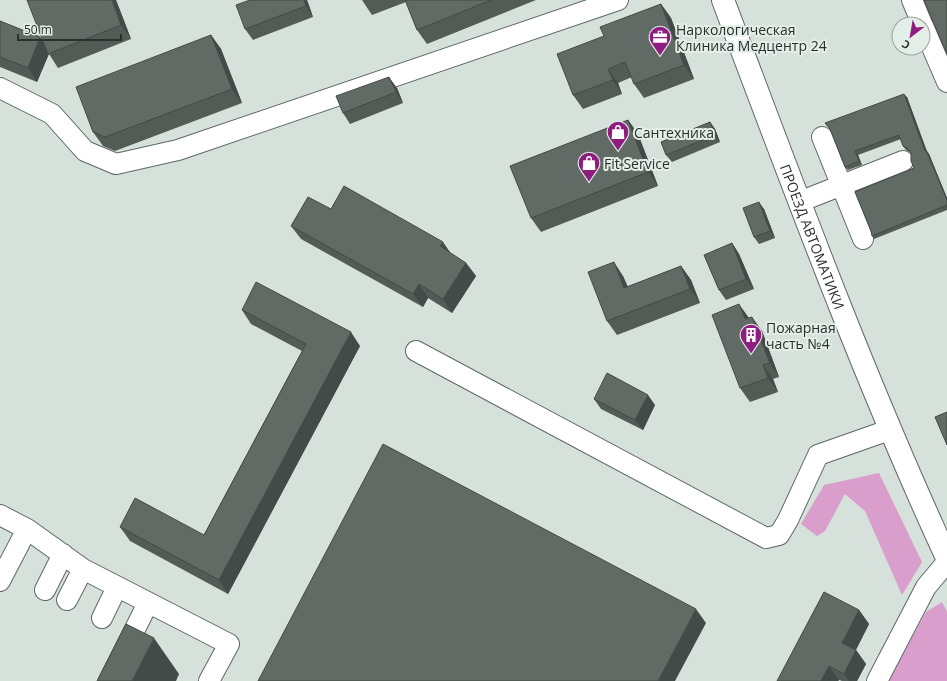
<svg xmlns="http://www.w3.org/2000/svg" width="947" height="681" viewBox="0 0 947 681" font-family="'Open Sans',sans-serif">
	<style>
		.green { fill: #d99ecc }
		.lines { fill: none; stroke-linecap: round; stroke-linejoin: round }
		.minor-casing { stroke: #5e6863; stroke-width: 22 }
		.major-casing { stroke: #5e6863; stroke-width: 24 }
		.minor { stroke: #fff; stroke-width: 20 }
		.major { stroke: #fff; stroke-width: 22 }
		.wall { fill: #535b57 }
		.shaded-wall { fill: #444a47 }
		.building { fill: #616a65; stroke: #444a47 }
		.labels { text-anchor: middle; dominant-baseline: central; stroke-width: 4; stroke-linejoin: round; paint-order: stroke }
		.poi-label { font-size: 14px; fill: #2b2f2d; stroke: #e3eee8; text-anchor: start }
		.street-label { font-size: 14px; fill: #2b2f2d; stroke: #e3eee8 }
	</style>
	<rect width="100%" height="100%" fill="#d6e1db"/>
	<path class="green" d="M 879,473 L 922,562 L 902,595 L 865,511 L 845,494 L 825,531 L 817,536 L 801,524 L 824,485 Z
		M 942,602 L 947,612 L 947,681 L 888,681 L 926,612 Z"/>
	<g class="lines">
		<g class="minor-casing">
			<path id="minor" d="M 912,0 L 922,24
				M 923,26 L 947,82
				M 0,88 L 52,114 L 85,151 L 116,164 L 178,150 L 618,0
				M 822,137 L 863,239
				M 799,202 L 903,161
				M 416,351 L 766,538 L 779,535 L 788,520 L 818,455 L 889,430
				M 0,515 L 27,529 L 83,569 L 229,644 L 209,681
				M 0,581 L 27,529
				M 45,590 L 63,554
				M 67,600 L 83,569
				M 102,618 L 117,587
				M 109,681 L 148,603
				M 877,681 L 926,587 L 947,562"/>
		</g>
		<g class="major-casing">
			<g id="major">
				<path id="s1" d="M 723,0 C 794,188 863,376 947,558"/>
			</g>
		</g>
		<use href="#minor" class="minor"/>
		<use href="#major" class="major"/>
	</g>
	<path class="wall" d="M 116,0 L 131,39 L 58,68 L 49,54 L 37,82 L 0,67 L 0,21 L 40,37 L 44,43 Z
		M 307,0 L 313,17 L 253,40 L 245,29 Z
		M 362,0 L 536,0 L 427,44 L 417,30 L 406,2 L 372,15 Z
		M 661,4 L 671,18 L 694,79 L 644,98 L 634,84 L 632,77 L 618,83 L 622,94 L 583,109 L 573,95 L 604,36 Z
		M 211,35 L 221,49 L 242,103 L 115,151 L 103,146 L 93,132 Z
		M 397,88 L 403,103 L 350,124 L 343,113 Z
		M 907,97 L 926,150 L 929,154 L 947,198 L 947,210 L 874,239 L 872,236 L 914,168 L 911,153 L 906,150 L 903,146 L 901,139 L 858,155 L 862,165 L 848,170 L 845,167 L 831,130 L 825,123 Z
		M 628,120 L 638,134 L 658,186 L 541,232 L 531,218 Z
		M 710,122 L 715,129 L 720,142 L 672,162 L 666,155 Z
		M 331,209 L 450,253 L 466,263 L 476,276 L 452,313 L 428,298 L 423,307 L 301,239 L 291,226 Z
		M 764,209 L 775,238 L 759,244 L 754,237 Z
		M 732,243 L 739,254 L 754,289 L 726,300 L 719,290 Z
		M 681,266 L 691,280 L 700,303 L 617,335 L 607,321 L 623,276 L 628,287 Z
		M 242,310 L 360,346 L 228,594 L 130,541 L 120,527 L 204,535 L 302,351 L 251,324 Z
		M 749,318 L 762,331 L 779,377 L 773,379 L 778,392 L 750,402 L 740,388 Z
		M 594,399 L 655,405 L 643,430 L 601,409 Z
		M 859,610 L 869,624 L 856,650 L 866,664 L 857,681 L 842,681 L 839,680 L 838,681 L 777,681 Z"/>
	<path class="shaded-wall" d="M 112,0 L 116,0 L 131,39 L 121,25 Z
		M 304,0 L 307,0 L 313,17 L 306,6 Z
		M 661,4 L 671,18 L 694,79 L 684,65 Z
		M 211,35 L 221,49 L 242,103 L 232,89 Z
		M 40,37 L 50,51 L 37,82 L 28,68 Z
		M 608,69 L 618,83 L 622,94 L 613,80 Z
		M 389,77 L 397,88 L 403,103 L 396,92 Z
		M 904,94 L 907,97 L 928,154 L 925,151 Z
		M 628,120 L 638,134 L 658,186 L 648,172 Z
		M 710,122 L 715,129 L 720,142 L 715,135 Z
		M 926,150 L 929,154 L 947,198 L 947,200 Z
		M 855,151 L 858,155 L 862,165 L 859,161 Z
		M 759,202 L 764,209 L 775,238 L 770,231 Z
		M 443,242 L 452,255 L 440,246 Z
		M 732,243 L 739,254 L 754,289 L 746,279 Z
		M 614,262 L 623,276 L 634,302 L 624,288 Z
		M 466,263 L 476,276 L 452,313 L 443,299 Z
		M 681,266 L 691,280 L 700,303 L 690,289 Z
		M 419,284 L 428,298 L 423,307 L 413,294 Z
		M 739,304 L 749,318 L 745,319 Z
		M 752,317 L 762,331 L 779,377 L 770,363 Z
		M 351,332 L 360,346 L 228,594 L 219,580 Z
		M 763,365 L 773,379 L 778,392 L 768,378 Z
		M 648,395 L 655,405 L 643,430 L 635,420 Z
		M 696,609 L 706,623 L 675,681 L 658,681 Z
		M 859,610 L 869,624 L 852,657 L 842,643 Z
		M 154,638 L 179,674 L 176,681 L 132,681 Z
		M 856,650 L 866,664 L 857,681 L 849,681 L 844,674 Z
		M 829,666 L 839,680 L 838,681 L 821,681 Z"/>
	<path class="building" d="M 27,0 L 112,0 L 121,25 L 48,54 Z
		M 250,0 L 304,0 L 306,6 L 245,29 L 236,5 Z
		M 405,0 L 491,0 L 417,30 Z
		M 924,0 L 947,0 L 947,54 Z
		M 661,4 L 684,65 L 634,84 L 625,62 L 608,69 L 613,80 L 573,95 L 557,54 L 604,36 L 600,27 Z
		M 0,21 L 40,37 L 28,68 L 0,57 Z
		M 211,35 L 232,89 L 105,137 L 93,132 L 76,87 Z
		M 389,77 L 396,92 L 343,113 L 336,96 Z
		M 904,94 L 925,151 L 926,150 L 947,200 L 947,205 L 872,236 L 871,231 L 855,192 L 914,168 L 911,161 L 911,153 L 908,149 L 903,146 L 899,135 L 855,151 L 859,161 L 845,167 L 830,129 L 825,123 Z
		M 628,120 L 648,172 L 531,218 L 510,166 Z
		M 710,122 L 715,135 L 666,155 L 661,142 Z
		M 344,186 L 443,242 L 440,246 L 466,263 L 443,299 L 419,284 L 413,294 L 291,226 L 308,197 L 331,209 Z
		M 759,202 L 770,231 L 754,237 L 743,208 Z
		M 732,243 L 746,279 L 719,290 L 704,255 Z
		M 614,262 L 624,288 L 681,266 L 690,289 L 607,321 L 588,272 Z
		M 256,282 L 351,332 L 219,580 L 120,527 L 135,498 L 204,535 L 306,344 L 242,310 Z
		M 739,304 L 745,319 L 752,317 L 770,363 L 763,365 L 768,378 L 740,388 L 712,315 Z
		M 607,373 L 648,395 L 635,420 L 594,399 Z
		M 947,412 L 947,445 L 935,417 Z
		M 383,444 L 696,609 L 658,681 L 258,681 Z
		M 824,592 L 859,610 L 842,643 L 856,650 L 844,674 L 829,666 L 821,681 L 777,681 Z
		M 126,624 L 154,638 L 132,681 L 97,681 Z"/>
	<defs>
		<g id="office-pin" transform="scale(1.15)"><path d="M0 17L-7.5 6A9.5 9.5 0 1 1 7.5 6Z" fill="#8e1d7f" stroke="#e3eee8"/><path d="M-6-3h4V-5.5h4V-3h4V5H-6ZM-1-4.5V-3h2v-1.5ZM-6 0V1H6V0Z" fill="#fff"/></g>
		<g id="shop-pin" transform="scale(1.15)"><path d="M0 17L-7.5 6A9.5 9.5 0 1 1 7.5 6Z" fill="#8e1d7f" stroke="#e3eee8"/><path d="M-5-2.5h2.3a2.7 3.5 0 0 1 5.4 0H5L5.5 6h-11ZM-1.5-2.5h3a1.5 2.3 0 0 0-3 0Z" fill="#fff"/></g>
		<g id="building-pin" transform="scale(1.15)"><path d="M0 17L-7.5 6A9.5 9.5 0 1 1 7.5 6Z" fill="#8e1d7f" stroke="#e3eee8"/><path d="M-4-6H4V6H1V3H-1V6H-4ZM-2.5-4.3h1.7v1.8h-1.7ZM.8-4.3h1.7v1.8H.8ZM-2.5-1h1.7V.8h-1.7ZM.8-1h1.7V.8H.8Z" fill="#fff"/></g>
	</defs>
	<g fill-rule="evenodd">
		<use href="#office-pin" x="660" y="37"/>
		<use href="#shop-pin" x="618" y="132"/>
		<use href="#shop-pin" x="589" y="163"/>
		<use href="#building-pin" x="751" y="335"/>
	</g>
	<g class="labels">
		<g class="poi-label">
			<text x="676" y="29">Наркологическая<tspan x="676" dy="16">Клиника Медцентр 24</tspan></text>
			<text x="634" y="132">Сантехника</text>
			<text x="604" y="163">Fit Service</text>
			<text x="766" y="327">Пожарная<tspan x="766" dy="16">часть №4</tspan></text>
		</g>
		<g class="street-label">
			<text stroke="none"><textPath href="#s1" startOffset="253">ПРОЕЗД АВТОМАТИКИ</textPath></text>
		</g>
	</g>
	<g transform="translate(911 36) rotate(211)"><circle r="19" fill="#e3eee8" stroke="#99a29d"/>
	<path d="M0-3L7 15L0 10L-7 15Z" fill="#8e1d7f"/>
	<text y="-6" font-size="11" font-weight="bold" text-anchor="middle" fill="#2b2f2d">С</text>
	</g>
	<path d="M18 34v6h103v-6" fill="none" stroke="#2b2f2d" stroke-width="2"/>
	<text x="24" y="34" font-size="12" fill="#2b2f2d" stroke="#e3eee8" stroke-width="3" paint-order="stroke">50 m</text>
</svg>
